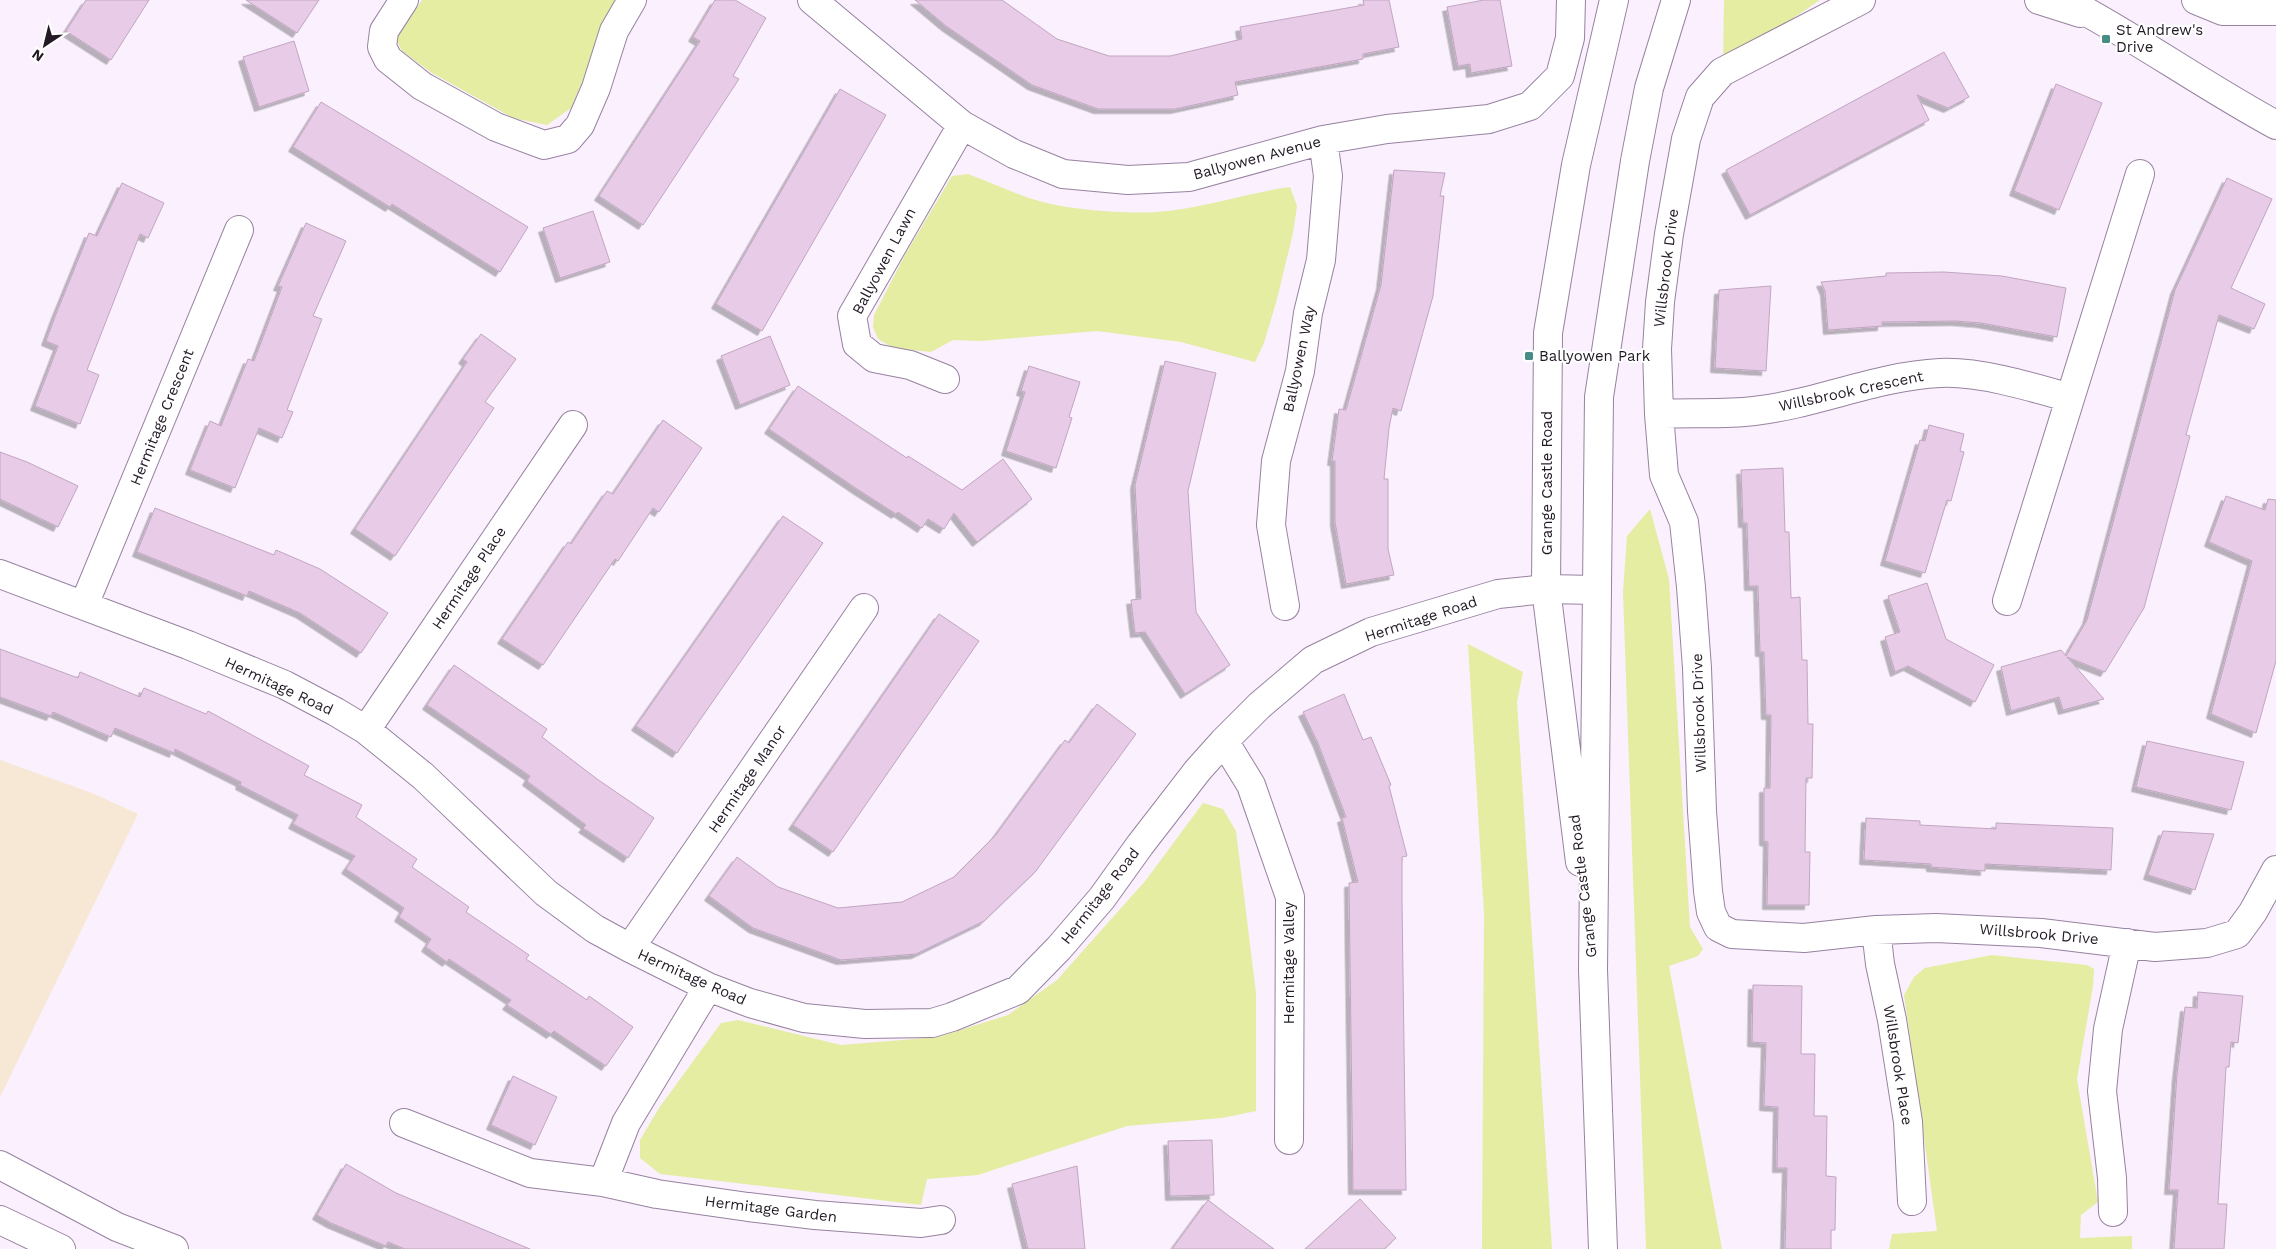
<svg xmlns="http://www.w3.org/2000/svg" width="2276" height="1249" viewBox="0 0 2276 1249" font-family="'Work Sans',sans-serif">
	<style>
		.commercial { fill: #f7e8d5 }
		.green { fill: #e4eda2 }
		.building { fill: #e7cbe7; stroke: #c1a5c1; filter: url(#shadow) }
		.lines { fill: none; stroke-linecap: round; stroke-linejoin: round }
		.minor-casing { stroke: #9782a0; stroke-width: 30 }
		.major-casing { stroke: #9782a0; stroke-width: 30 }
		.highway-casing { stroke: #9782a0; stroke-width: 30 }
		.minor { stroke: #fff; stroke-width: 28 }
		.major { stroke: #fff; stroke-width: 28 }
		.highway { stroke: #fff; stroke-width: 28 }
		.poi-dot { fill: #478d86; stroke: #fff; stroke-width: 2 }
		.labels { text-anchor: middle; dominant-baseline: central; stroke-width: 4; stroke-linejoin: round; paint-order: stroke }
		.poi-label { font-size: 15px; fill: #221925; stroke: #fff; text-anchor: start }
		.street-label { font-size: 15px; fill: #221925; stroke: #fff }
	</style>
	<defs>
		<filter id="shadow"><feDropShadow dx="-4.5" dy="4.5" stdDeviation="0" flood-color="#0004"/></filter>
	</defs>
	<rect width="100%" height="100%" fill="#faf0fe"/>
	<path class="commercial" d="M 0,760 L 92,793 L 138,814 L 0,1097 Z"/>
	<path class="green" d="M 422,0 L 617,0 L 571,108 L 547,125 L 513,118 L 432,73 L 402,51 L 396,39 Z
		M 1724,0 L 1820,0 L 1723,66 Z
		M 968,174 C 992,183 1015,194 1039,201 C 1070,210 1124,214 1156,212 C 1202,209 1245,193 1290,187 L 1297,206 L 1293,233 L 1277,299 L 1264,343 L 1255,362 L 1181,342 L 1097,331 L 981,341 L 953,340 L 931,352 L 893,348 L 878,339 L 873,327 L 874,315 L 905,255 L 952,176 Z
		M 1650,509 L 1669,579 L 1690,927 L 1703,949 L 1698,956 L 1669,966 L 1722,1249 L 1646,1249 L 1623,592 L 1627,536 Z
		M 1468,644 L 1523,672 L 1517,702 L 1552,1249 L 1482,1249 L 1484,914 Z
		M 1203,803 L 1223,809 L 1236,831 L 1256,993 L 1256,1111 L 1222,1118 L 1127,1126 L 978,1175 L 927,1179 L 921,1205 L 660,1174 L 640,1158 L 640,1140 L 659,1108 L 721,1023 L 738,1020 L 841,1045 L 938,1037 L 1008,1015 L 1057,980 L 1146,880 Z
		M 1992,955 L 2087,965 L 2094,969 L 2093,986 L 2077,1079 L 2098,1202 L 2081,1215 L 2080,1238 L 2132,1236 L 2132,1249 L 1889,1249 L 1892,1234 L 1937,1231 L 1904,995 L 1914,977 L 1925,968 Z"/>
	<path class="building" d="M 86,0 L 149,0 L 111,60 L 66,31 Z
		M 246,0 L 319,0 L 297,33 Z
		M 715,0 L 735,0 L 766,18 L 733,76 L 739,79 L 643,225 L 599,196 L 700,41 L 693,37 Z
		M 915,0 L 1002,0 L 1057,39 L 1109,56 L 1170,56 L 1242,39 L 1240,27 L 1364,5 L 1363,0 L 1389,0 L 1399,47 L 1363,54 L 1363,59 L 1235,82 L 1238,95 L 1212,101 L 1175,109 L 1098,109 L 1032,85 L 946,26 Z
		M 1484,0 L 1500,0 L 1512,66 L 1471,73 L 1470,64 L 1458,66 L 1447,7 Z
		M 294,41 L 309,91 L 259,107 L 243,57 Z
		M 1944,52 L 1969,97 L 1948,108 L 1917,95 L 1929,120 L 1750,215 L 1726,170 Z
		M 2056,84 L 2102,103 L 2059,210 L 2014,191 Z
		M 840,89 L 886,115 L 762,331 L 716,304 Z
		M 321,102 L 528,227 L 500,272 L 392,204 L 390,207 L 293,147 Z
		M 1394,170 L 1445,173 L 1440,196 L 1444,196 L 1433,296 L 1401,411 L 1393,408 L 1389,428 L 1384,479 L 1388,479 L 1388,549 L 1394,575 L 1346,584 L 1335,522 L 1335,461 L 1332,461 L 1339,409 L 1346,410 L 1381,285 Z
		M 2227,178 L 2272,199 L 2231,288 L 2265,304 L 2254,329 L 2219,315 L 2186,435 L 2190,436 L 2144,608 L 2105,672 L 2067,657 L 2104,699 L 2063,710 L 2059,697 L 2011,711 L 2001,667 L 2061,650 L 2066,656 L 2087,620 L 2175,290 Z
		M 122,183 L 164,203 L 148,238 L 140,234 L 87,370 L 99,375 L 80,424 L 35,406 L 58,346 L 46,341 L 56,314 L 89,233 L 97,236 Z
		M 593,211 L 610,262 L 560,278 L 543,228 Z
		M 306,223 L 346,241 L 313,316 L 322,319 L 287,410 L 293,412 L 282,438 L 259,428 L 235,488 L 190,470 L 210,421 L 221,426 L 248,359 L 254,361 L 282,287 L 278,286 Z
		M 1944,272 L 2002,276 L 2066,288 L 2057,337 L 1981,323 L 1956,321 L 1882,322 L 1882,326 L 1828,330 L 1825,291 L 1821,282 L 1886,276 L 1886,273 Z
		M 1771,286 L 1766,371 L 1715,368 L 1719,290 Z
		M 481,334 L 516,359 L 485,402 L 494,408 L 395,556 L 355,529 L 467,362 L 463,359 Z
		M 770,336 L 790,385 L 740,405 L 721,356 Z
		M 1165,361 L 1216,373 L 1188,491 L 1196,612 L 1230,665 L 1185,694 L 1145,632 L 1135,633 L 1131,600 L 1141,599 L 1135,485 Z
		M 1029,366 L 1080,382 L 1069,417 L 1072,418 L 1056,468 L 1006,451 L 1025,392 L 1021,391 Z
		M 798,386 L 875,437 L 907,458 L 908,456 L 962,490 L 1003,459 L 1032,499 L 977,542 L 954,513 L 944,529 L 928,519 L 922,528 L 898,512 L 896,514 L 857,489 L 769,429 Z
		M 663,420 L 702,448 L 659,512 L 653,508 L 618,561 L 615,559 L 543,665 L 502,639 L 568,542 L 571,544 L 607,491 L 613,494 Z
		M 1929,425 L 1964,434 L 1960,451 L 1964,452 L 1951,501 L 1947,500 L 1925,573 L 1885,561 L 1920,440 L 1925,441 Z
		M 0,452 L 27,462 L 78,486 L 58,527 L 0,499 Z
		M 1783,468 L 1785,532 L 1789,532 L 1791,598 L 1800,597 L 1802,660 L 1807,660 L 1808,724 L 1813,724 L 1812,778 L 1806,778 L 1805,852 L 1810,852 L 1809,905 L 1767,905 L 1768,842 L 1764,841 L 1764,788 L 1770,788 L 1771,715 L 1766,715 L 1764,652 L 1760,652 L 1758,586 L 1749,586 L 1747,523 L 1743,523 L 1741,470 Z
		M 2226,496 L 2265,510 L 2268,499 L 2276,500 L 2276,661 L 2256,733 L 2211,714 L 2252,561 L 2209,542 Z
		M 155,508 L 274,555 L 276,550 L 320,569 L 388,613 L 361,653 L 300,613 L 249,591 L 247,596 L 137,552 Z
		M 783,516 L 823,543 L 677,753 L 636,726 Z
		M 1927,583 L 1946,639 L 1994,665 L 1975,702 L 1908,666 L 1895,672 L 1885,637 L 1900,632 L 1888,596 Z
		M 939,614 L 979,641 L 833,852 L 793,825 Z
		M 0,649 L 78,678 L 80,672 L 140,697 L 144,688 L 206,714 L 208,711 L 309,766 L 304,775 L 362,805 L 356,817 L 417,859 L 412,867 L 469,907 L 466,912 L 529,955 L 526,959 L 587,1000 L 589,996 L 633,1027 L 606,1066 L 554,1031 L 551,1034 L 507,1005 L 511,1000 L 449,959 L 447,962 L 426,947 L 431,939 L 399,917 L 404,908 L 346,869 L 355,856 L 293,824 L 298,815 L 240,785 L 241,782 L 175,749 L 174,753 L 115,728 L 111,737 L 53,712 L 51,716 L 0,697 Z
		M 454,665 L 547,729 L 542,737 L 597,779 L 654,818 L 628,858 L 583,828 L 586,825 L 527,781 L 530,776 L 427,705 Z
		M 1344,694 L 1363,740 L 1371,737 L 1391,785 L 1389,786 L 1407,856 L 1402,857 L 1402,901 L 1406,1190 L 1353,1190 L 1349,883 L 1358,882 L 1342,818 L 1346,817 L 1318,743 L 1303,712 Z
		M 1097,704 L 1136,734 L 1036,871 L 984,921 L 953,936 L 916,954 L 841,960 L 753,928 L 709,896 L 737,857 L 778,887 L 838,908 L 902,902 L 954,877 L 995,836 L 1065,740 L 1069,743 Z
		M 2147,741 L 2244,762 L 2231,810 L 2136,787 Z
		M 1866,818 L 1920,821 L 1920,825 L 1996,829 L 1996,823 L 2113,828 L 2111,870 L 1985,864 L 1985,871 L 1931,867 L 1931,864 L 1864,860 Z
		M 2163,831 L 2214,834 L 2195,890 L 2148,875 Z
		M 1753,985 L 1802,986 L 1801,1054 L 1815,1054 L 1814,1116 L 1827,1116 L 1826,1176 L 1836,1177 L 1835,1230 L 1831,1230 L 1831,1249 L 1785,1249 L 1787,1168 L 1777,1168 L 1778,1107 L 1764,1106 L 1766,1043 L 1752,1042 Z
		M 2198,992 L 2243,996 L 2238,1043 L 2231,1042 L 2229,1067 L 2226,1067 L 2218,1204 L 2227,1204 L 2224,1249 L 2174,1249 L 2178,1190 L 2169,1190 L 2177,1075 L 2185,1007 L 2197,1008 Z
		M 513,1076 L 557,1097 L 535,1145 L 491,1125 Z
		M 1212,1140 L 1214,1195 L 1170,1196 L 1168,1141 Z
		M 346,1164 L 396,1193 L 530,1249 L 405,1249 L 388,1242 L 386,1246 L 331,1223 L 317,1215 Z
		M 1077,1166 L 1085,1249 L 1028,1249 L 1012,1184 Z
		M 1360,1199 L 1396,1238 L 1384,1249 L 1305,1249 Z
		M 1208,1200 L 1229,1216 L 1274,1249 L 1172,1249 Z"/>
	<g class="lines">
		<g class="minor-casing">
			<path id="minor" d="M 404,0 L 384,31 L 382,47 L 388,59 L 422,86 L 496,127 L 544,145 L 568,139 L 580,125 L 596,88 L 614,31 L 632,0
				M 812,0 L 962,125 L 1014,154 L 1063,174 L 1128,180 L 1189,177 L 1323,140 L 1387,129 L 1489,119 L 1530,106 L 1560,76 L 1570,38 L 1571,0
				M 1861,0 L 1722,72 L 1700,97 L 1686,139 L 1669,234 L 1660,302 L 1657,349 L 1659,414 L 1664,475 L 1684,522 L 1691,587 L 1697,668 L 1702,811 L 1708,891 L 1711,912 L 1718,927 L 1732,934 L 1804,938 L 1876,930 L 1936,928 L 2041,933 L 2155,947 L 2207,943 L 2237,934 L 2253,912 L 2276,870
				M 2039,0 L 2080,13
				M 2065,0 C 2137,38 2204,86 2276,125
				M 2196,0 L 2223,11 L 2276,11
				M 945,379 L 910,365 L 874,358 L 857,344 L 852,316 L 962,125
				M 1659,414 C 1690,412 1722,415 1754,411 C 1817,404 1876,376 1940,373 C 1979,371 2032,387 2070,398
				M 0,574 L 188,645 L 285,685 L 336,712 L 366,730 L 423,776 L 546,893 L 595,929 L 630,948 L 708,987 L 750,1003 L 804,1018 L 865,1024 L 932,1023 L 952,1017 L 1018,990 L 1059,948 L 1102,898 L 1140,845 L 1198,770 L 1224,741 L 1259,706 L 1313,660 L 1371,632 L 1498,594 L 1546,589 L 1597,590
				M 2007,601 L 2140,174
				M 84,605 L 239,230
				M 1285,606 L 1271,525 L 1276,461 L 1300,371 L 1308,313 L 1321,260 L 1328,176 L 1323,140
				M 366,730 L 573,425
				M 1224,741 L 1251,785 L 1290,897 L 1289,1140
				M 1876,930 L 1880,964 L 1892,1020 L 1908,1122 L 1912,1201
				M 630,948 L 864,608
				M 404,1123 L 530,1173 L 603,1182 L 657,1194 L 748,1207 L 815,1215 L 921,1223 L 941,1220
				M 0,1165 L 117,1227 L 174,1249
				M 603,1182 L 626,1123 L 708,987
				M 2113,1212 L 2112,1178 L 2102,1091 L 2108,1029 L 2127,943"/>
		</g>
		<g class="major-casing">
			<path id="major" d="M 1580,862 L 1546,589 L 1548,333 L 1576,165 L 1614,0
				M 1603,1249 L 1593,970 L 1599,397 L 1635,161 L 1649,88 L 1676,0"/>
		</g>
		<g class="highway-casing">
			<path id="highway" d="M 0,1220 L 61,1249"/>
		</g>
		<use href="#minor" class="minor"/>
		<use href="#major" class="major"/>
		<use href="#highway" class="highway"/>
	</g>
	<g class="poi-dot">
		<rect x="2101" y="34" width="10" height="10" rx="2.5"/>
		<rect x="1524" y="351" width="10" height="10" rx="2.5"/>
	</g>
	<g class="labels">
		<g class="poi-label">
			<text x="2116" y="30">St Andrew's<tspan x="2116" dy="17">Drive</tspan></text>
			<text x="1539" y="356">Ballyowen Park</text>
		</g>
		<g class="street-label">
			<text transform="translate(1257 158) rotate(-15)">Ballyowen Avenue</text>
			<text transform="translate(884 261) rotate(-62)">Ballyowen Lawn</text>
			<text transform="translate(1666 268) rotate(-83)">Willsbrook Drive</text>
			<text transform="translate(1299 359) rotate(-78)">Ballyowen Way</text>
			<text transform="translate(1851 391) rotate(-12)">Willsbrook Crescent</text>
			<text transform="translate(162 417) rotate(-68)">Hermitage Crescent</text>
			<text transform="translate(1547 483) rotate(-90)">Grange Castle Road</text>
			<text transform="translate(469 578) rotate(-56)">Hermitage Place</text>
			<text transform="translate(1421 619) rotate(-18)">Hermitage Road</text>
			<text transform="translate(279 686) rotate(25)">Hermitage Road</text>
			<text transform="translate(1699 713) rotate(-92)">Willsbrook Drive</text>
			<text transform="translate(747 779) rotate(-56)">Hermitage Manor</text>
			<text transform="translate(1583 886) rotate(-97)">Grange Castle Road</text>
			<text transform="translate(1100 896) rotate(-52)">Hermitage Road</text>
			<text transform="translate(2039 934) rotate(5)">Willsbrook Drive</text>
			<text transform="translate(1289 963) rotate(-90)">Hermitage Valley</text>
			<text transform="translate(692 977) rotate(24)">Hermitage Road</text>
			<text transform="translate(1898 1065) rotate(81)">Willsbrook Place</text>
			<text transform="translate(771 1209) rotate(7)">Hermitage Garden</text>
		</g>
	</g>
	<g transform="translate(45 45) rotate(215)" stroke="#ffffff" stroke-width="4" paint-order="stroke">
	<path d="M0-4L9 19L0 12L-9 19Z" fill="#221925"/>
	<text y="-8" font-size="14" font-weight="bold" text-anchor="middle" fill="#221925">N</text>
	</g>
</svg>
